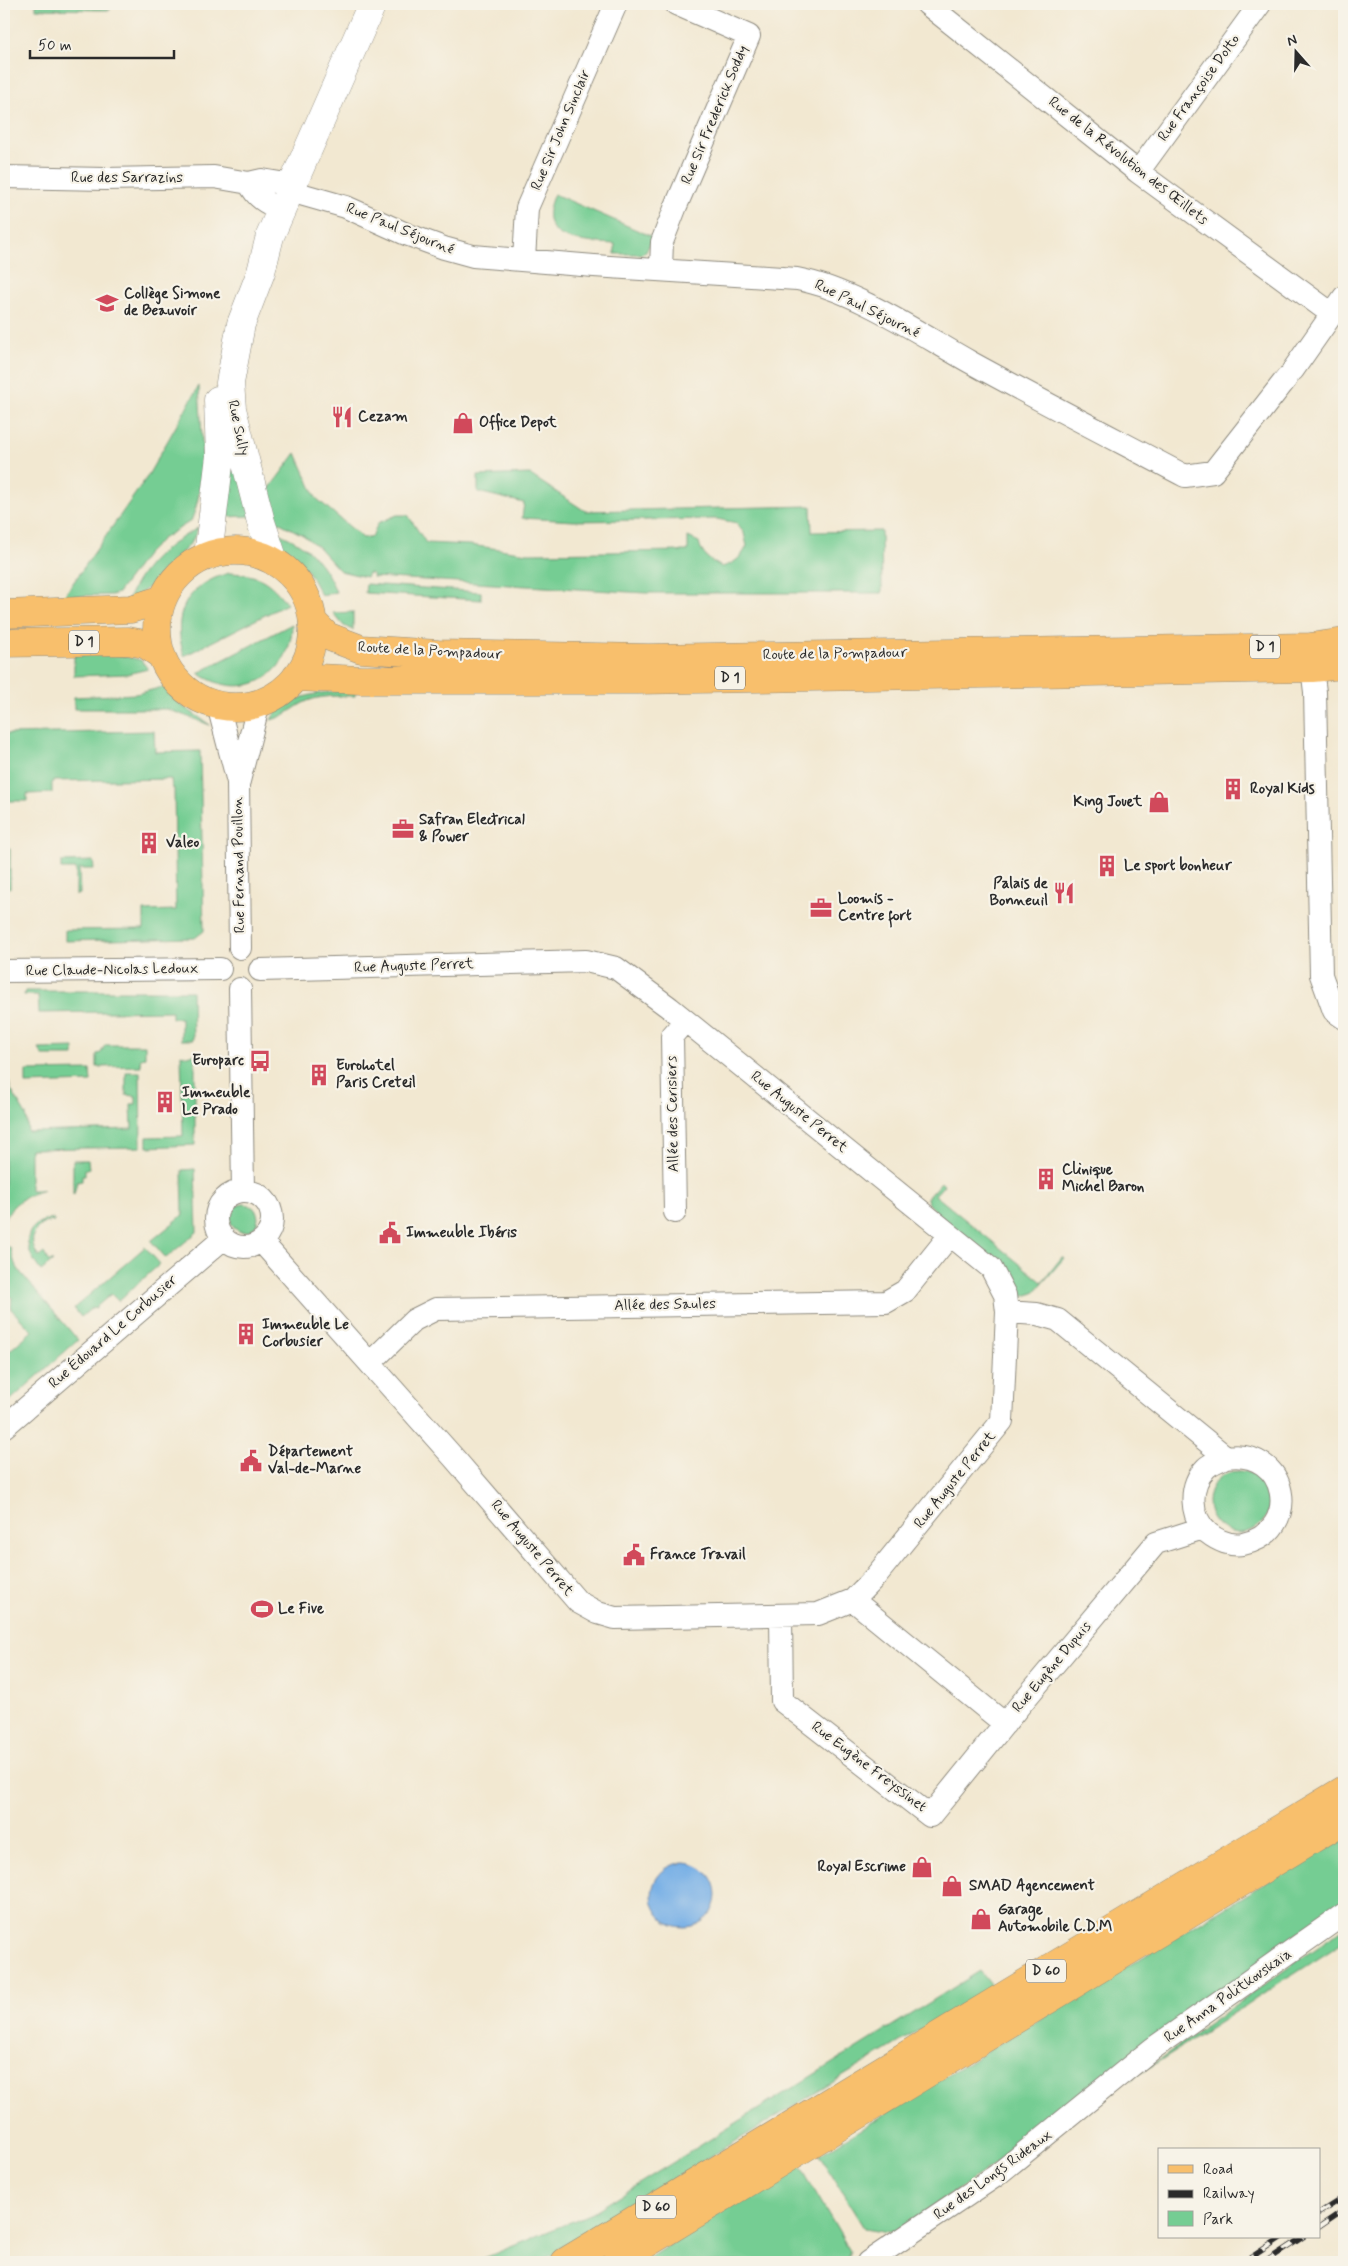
<svg xmlns="http://www.w3.org/2000/svg" width="1348" height="2266" viewBox="0 0 1348 2266" font-family="Mynerve,sans-serif">
	<style>
		.green { fill: #75cd93; stroke: #507c5f }
		.water { fill: #76afe6; stroke: #506d88 }
		.lines { fill: none; stroke-linecap: round; stroke-linejoin: round }
		.minor-casing { stroke: #8e8a7e; stroke-width: 24 }
		.tertiary-casing { stroke: #8e8a7e; stroke-width: 29 }
		.primary-casing { stroke: #8e8a7e; stroke-width: 29 }
		.trunk-casing { stroke: #8e8a7e; stroke-width: 29 }
		.minor { stroke: #fff; stroke-width: 22 }
		.tertiary { stroke: #fff; stroke-width: 28 }
		.primary { stroke: #f8bf6c; stroke-width: 28 }
		.trunk { stroke: #f8bf6c; stroke-width: 28 }
		.rail-casing { stroke: #2b2b2b; stroke-width: 5.5 }
		.rail { stroke: #f7f3e8; stroke-width: 4; stroke-dasharray: 11; stroke-linecap: butt }
		.labels { text-anchor: middle; dominant-baseline: central; stroke-width: 4.5; stroke-linejoin: round; paint-order: stroke }
		.shield { fill: #f7f3e8; stroke: #686764; stroke-width: 1 }
		.shield-label { font-size: 14px; font-weight: bold; fill: #2b2b2b }
		.street-label { font-size: 15px; fill: #2b2b2b; stroke: #f7f3e8 }
		.poi-label { font-size: 15px; font-weight: bold; fill: #2b2b2b; stroke: #f7f3e8; text-anchor: start }
	</style>
	<rect width="100%" height="100%" fill="#f7f3e8"/>
	<filter id="ink" filterUnits="userSpaceOnUse"><feTurbulence type="fractalNoise" baseFrequency=".02" numOctaves="2"/><feDisplacementMap in="SourceGraphic" scale="10" xChannelSelector="R" yChannelSelector="G"/><feConvolveMatrix kernelMatrix="1 2 1 2 8 2 1 2 1" color-interpolation-filters="sRGB"/></filter>
	<filter id="wash" filterUnits="userSpaceOnUse"><feTurbulence type="fractalNoise" baseFrequency=".0096" numOctaves="4" result="noise"/><feDisplacementMap in="SourceGraphic" scale="20" xChannelSelector="R" yChannelSelector="G"/><feGaussianBlur stdDeviation="1.12" result="paint"/><feColorMatrix in="noise" values="0 0 0 0 0 0 0 0 0 0 0 0 0 0 0 0 0 1.4 0 .05"/><feComposite in="paint" operator="in"/></filter>
	<g filter="url(#wash)">
		<rect width="100%" height="100%" fill="#f2e8d1"/>
		<path class="green" d="M 36,4 L 110,4 L 110,10 L 36,9 Z
			M 554,194 L 653,237 L 646,252 L 641,254 L 615,254 L 615,244 C 583,242 532,243 554,194 Z
			M 199,386 C 201,427 208,482 191,521 L 162,539 L 146,555 L 118,593 L 112,595 L 64,596 L 147,477 Z
			M 230,443 L 254,516 L 221,517 Z
			M 296,453 L 316,498 L 363,538 L 372,537 L 378,523 L 397,515 L 408,515 L 426,543 L 470,545 L 528,553 L 688,551 L 688,537 L 699,542 C 702,556 709,560 722,567 C 735,563 741,558 747,546 L 744,533 L 737,523 L 717,519 L 574,521 L 522,518 L 524,503 L 478,492 L 478,476 L 529,474 L 585,511 L 811,506 L 812,532 L 881,531 L 882,593 L 646,593 L 373,577 L 373,574 L 368,573 L 366,577 L 340,571 L 318,547 L 303,535 L 278,522 L 272,514 L 266,493 Z
			M 198,528 C 191,548 181,552 167,567 C 152,582 150,590 128,600 C 141,566 168,544 198,528 Z
			M 270,530 C 304,542 323,559 336,592 L 321,595 L 308,571 L 276,542 Z
			M 229,573 C 258,574 269,580 287,604 L 184,656 C 171,614 186,585 229,573 Z
			M 366,584 L 481,592 L 481,600 L 365,593 Z
			M 353,612 L 353,630 L 344,626 L 333,613 Z
			M 292,624 C 292,678 242,703 198,673 Z
			M 114,654 L 141,660 L 148,669 L 127,674 L 74,676 L 74,655 Z
			M 163,687 L 181,705 L 210,725 L 167,709 L 74,709 L 74,697 L 136,694 Z
			M 355,690 L 355,696 C 338,696 318,695 303,703 C 292,709 284,717 271,720 C 283,694 331,691 355,690 Z
			M 154,731 L 155,752 L 200,751 L 204,931 L 195,938 L 65,941 L 65,930 L 144,929 L 144,911 L 176,910 L 174,788 L 172,788 L 171,779 L 52,781 L 52,793 L 27,794 L 27,801 L 4,801 L 4,734 Z
			M 4,848 L 10,848 L 10,888 L 4,888 Z
			M 93,861 L 94,869 L 79,869 L 80,894 L 76,895 L 76,869 L 61,869 L 61,862 Z
			M 25,991 L 192,991 L 193,1040 L 181,1040 L 181,1018 L 172,1018 L 172,1011 L 39,1013 L 38,995 L 24,995 Z
			M 105,1045 L 145,1045 L 145,1057 L 140,1060 L 141,1066 L 97,1067 L 97,1054 L 101,1053 Z
			M 74,1048 L 74,1056 L 43,1056 L 39,1049 Z
			M 181,1054 L 187,1056 L 195,1054 L 195,1145 L 147,1147 L 147,1137 L 183,1136 Z
			M 90,1070 L 91,1082 L 26,1084 L 26,1071 Z
			M 126,1072 L 140,1072 L 141,1147 L 30,1149 L 30,1190 L 44,1190 C 26,1195 12,1203 4,1220 L 4,1081 L 9,1081 L 10,1088 L 26,1115 L 28,1132 L 132,1129 L 131,1104 L 136,1104 L 136,1096 L 126,1095 Z
			M 73,1160 L 88,1160 L 89,1169 L 85,1169 L 85,1175 L 82,1175 L 82,1181 L 77,1182 L 74,1194 L 73,1194 Z
			M 195,1169 L 197,1232 L 166,1258 L 151,1241 L 183,1215 L 182,1170 Z
			M 941,1182 L 944,1185 L 935,1195 L 1042,1282 L 1062,1257 L 1064,1258 L 1034,1293 L 1020,1297 L 928,1204 L 927,1198 Z
			M230 1218a14 14 0 1 1 28 0a14 14 0 1 1-28 0Z
			M 50,1219 L 54,1219 L 54,1221 C 34,1222 26,1241 39,1257 L 44,1253 L 48,1261 L 53,1261 L 41,1271 C 26,1252 18,1227 50,1219 Z
			M 4,1247 L 10,1247 L 15,1264 L 21,1273 L 78,1340 L 4,1406 L 4,1375 L 7,1374 L 8,1352 L 32,1331 L 11,1309 L 12,1297 L 4,1296 Z
			M 145,1247 L 160,1264 L 118,1301 L 111,1294 L 95,1308 L 93,1307 L 81,1317 L 74,1308 Z
			M1208 1502a31 31 0 1 1 62 0a31 31 0 1 1-62 0Z
			M 1344,1836 L 1344,1901 L 1289,1940 L 1049,2128 L 894,2233 L 864,2228 L 819,2155 L 1023,2029 Z
			M 1344,1928 L 1344,1942 L 1130,2080 Z
			M 980,1971 L 992,1986 L 558,2249 L 557,2253 L 536,2262 L 475,2262 L 592,2213 Z
			M 799,2164 L 850,2251 L 845,2262 L 642,2262 Z"/>
		<path class="water" d="M652 1895a32 32 0 1 1 64 0a32 32 0 1 1-64 0Z"/>
	</g>
	<g filter="url(#ink)">
		<g class="lines">
			<g class="minor-casing">
				<path id="minor" d="M 927,4 L 1138,172 L 1332,314
					M 1138,172 L 1260,4
					M 4,177 L 105,179 L 214,177 L 249,183 L 262,180 L 292,185
					M 249,183 C 257,198 265,203 281,209
					M 290,191 L 346,207 L 406,234 L 444,248 L 473,256 L 594,266 L 797,279 C 853,289 920,334 970,362 C 1041,401 1113,438 1185,476 L 1213,472 L 1286,379
					M 524,260 L 527,208 L 616,4
					M 661,269 L 662,242 L 676,206 L 749,36 L 676,4
					M 1293,370 L 1344,297
					M 1312,668 L 1315,692 L 1321,975 L 1334,1011 L 1344,1018
					M 218,705 L 238,782 L 240,948
					M 239,781 L 259,703
					M 260,970 L 586,961 L 616,968 L 670,1008 L 991,1268 L 1005,1295 L 1007,1312 L 1002,1421 L 875,1577 L 853,1600 L 818,1614 L 615,1618 L 598,1613 L 578,1602 L 454,1458 L 261,1241
					M 4,971 L 220,969
					M 240,989 L 243,1191
					M216 1219a28 28 0 1 1 56 0a28 28 0 1 1-56 0Z
					M 675,1212 L 672,1036 L 685,1021
					M 1007,1312 L 1037,1314 L 1058,1320 L 1226,1457 C 1288,1447 1304,1531 1243,1544 C 1231,1546 1218,1541 1208,1533 C 1190,1517 1188,1486 1206,1468 C 1211,1463 1220,1460 1226,1457
					M 370,1363 L 414,1320 L 436,1309 L 886,1302 L 905,1291 L 950,1235
					M 4,1427 L 224,1238
					M 853,1600 L 1005,1724
					M 781,1616 L 782,1701 L 930,1816 L 1020,1705 L 1156,1543 L 1203,1528
					M 868,2262 L 997,2175 L 1152,2049 L 1344,1914"/>
			</g>
			<g class="tertiary-casing">
				<path id="tertiary" d="M 208,556 L 220,456 L 218,400
					M 274,561 L 261,522 L 232,409 L 230,383 L 241,324 L 261,272 L 270,236 L 372,4"/>
			</g>
			<g class="primary-casing">
				<path id="primary" d="M157 629a78 78 0 1 1 156 0a78 78 0 1 1-156 0Z
					M 4,614 L 131,609 L 163,599
					M 313,622 L 327,636 L 361,649 L 438,654 L 649,658 L 1310,647 L 1344,642
					M 4,643 L 128,641 L 145,644 L 161,655
					M 296,677 L 361,680 L 638,680 L 1312,668 L 1344,665"/>
			</g>
			<g class="trunk-casing">
				<path id="trunk" d="M 565,2262 L 1344,1790
					M 616,2262 L 1344,1820"/>
			</g>
			<use href="#minor" class="minor"/>
			<use href="#tertiary" class="tertiary"/>
			<use href="#primary" class="primary"/>
			<use href="#trunk" class="trunk"/>
			<g class="rail-casing">
				<path id="rail" d="M 1319,2213 L 1344,2197
					M 1319,2227 L 1344,2210
					M 1244,2262 L 1282,2237
					M 1265,2262 L 1303,2237"/>
			</g>
			<use href="#rail" class="rail"/>
		</g>
	</g>
	<defs>
		<g id="school-bare" transform="scale(1.725)"><path d="M0-5L7-2L0 1L-7-2ZM-4 1L0 2.5L4 1V4Q0 6-4 4Z" fill="#d1495b" stroke="#f7f3e8" stroke-width="2.5" paint-order="stroke"/></g>
		<g id="restaurant-bare" transform="scale(1.725)"><path d="M-5-6h1v4h1v-4h1v4h1v-4h1v5L-1.5 .5V6h-2V.5L-5-1ZM5-6V6H3V1.5H1.5Q1.5-4 5-6Z" fill="#d1495b" stroke="#f7f3e8" stroke-width="2.5" paint-order="stroke"/></g>
		<g id="shop-bare" transform="scale(1.725)"><path d="M-5-2.5h2.3a2.7 3.5 0 0 1 5.4 0H5L5.5 6h-11ZM-1.5-2.5h3a1.5 2.3 0 0 0-3 0Z" fill="#d1495b" stroke="#f7f3e8" stroke-width="2.5" paint-order="stroke"/></g>
		<g id="building-bare" transform="scale(1.725)"><path d="M-4-6H4V6H1V3H-1V6H-4ZM-2.5-4.3h1.7v1.8h-1.7ZM.8-4.3h1.7v1.8H.8ZM-2.5-1h1.7V.8h-1.7ZM.8-1h1.7V.8H.8Z" fill="#d1495b" stroke="#f7f3e8" stroke-width="2.5" paint-order="stroke"/></g>
		<g id="office-bare" transform="scale(1.725)"><path d="M-6-3h4V-5.5h4V-3h4V5H-6ZM-1-4.5V-3h2v-1.5ZM-6 0V1H6V0Z" fill="#d1495b" stroke="#f7f3e8" stroke-width="2.5" paint-order="stroke"/></g>
		<g id="bus-bare" transform="scale(1.725)"><path d="M-5-6H5V4H4V6H2V4H-2V6H-4V4H-5ZM-3.5-4V0h7V-4ZM-3.5 1.2v1.5H-2V1.2ZM2 1.2v1.5H3.5V1.2Z" fill="#d1495b" stroke="#f7f3e8" stroke-width="2.5" paint-order="stroke"/></g>
		<g id="civic-bare" transform="scale(1.725)"><path d="M-.6-6.5H3V-4.5H.6V-3L4-1V1h2V6H-6V1h2V-1L-.6-3ZM-1.2 2.5V6h2.4V2.5Z" fill="#d1495b" stroke="#f7f3e8" stroke-width="2.5" paint-order="stroke"/></g>
		<g id="stadium-bare" transform="scale(1.725)"><path d="M0-5a6.5 5 0 1 0 0 10a6.5 5 0 1 0 0-10ZM-3.5-1.8h7v3.6h-7Z" fill="#d1495b" stroke="#f7f3e8" stroke-width="2.5" paint-order="stroke"/></g>
	</defs>
	<g fill-rule="evenodd">
		<use href="#school-bare" x="107" y="303"/>
		<use href="#restaurant-bare" x="342" y="417"/>
		<use href="#shop-bare" x="463" y="423"/>
		<use href="#building-bare" x="1233" y="789"/>
		<use href="#shop-bare" x="1159" y="802"/>
		<use href="#office-bare" x="403" y="829"/>
		<use href="#building-bare" x="149" y="843"/>
		<use href="#building-bare" x="1107" y="866"/>
		<use href="#restaurant-bare" x="1064" y="893"/>
		<use href="#office-bare" x="821" y="908"/>
		<use href="#bus-bare" x="260" y="1061"/>
		<use href="#building-bare" x="319" y="1075"/>
		<use href="#building-bare" x="165" y="1102"/>
		<use href="#building-bare" x="1046" y="1179"/>
		<use href="#civic-bare" x="390" y="1233"/>
		<use href="#building-bare" x="246" y="1334"/>
		<use href="#civic-bare" x="251" y="1461"/>
		<use href="#civic-bare" x="634" y="1555"/>
		<use href="#stadium-bare" x="262" y="1609"/>
		<use href="#shop-bare" x="922" y="1867"/>
		<use href="#shop-bare" x="952" y="1886"/>
		<use href="#shop-bare" x="981" y="1919"/>
	</g>
	<g class="labels">
		<g class="shield">
			<rect x="69" y="630.5" width="30" height="23" rx="4"/>
			<rect x="1250" y="635.5" width="30" height="23" rx="4"/>
			<rect x="715" y="666.5" width="30" height="23" rx="4"/>
			<rect x="1026" y="1959.5" width="40" height="23" rx="4"/>
			<rect x="636" y="2195.5" width="40" height="23" rx="4"/>
		</g>
		<g class="shield-label">
			<text x="84" y="642">D 1</text>
			<text x="1265" y="647">D 1</text>
			<text x="730" y="678">D 1</text>
			<text x="1046" y="1971">D 60</text>
			<text x="656" y="2207">D 60</text>
		</g>
		<g class="street-label">
			<text transform="translate(1199 88) rotate(-54)">Rue Françoise Dolto</text>
			<text transform="translate(715 115) rotate(-67)">Rue Sir Frederick Soddy</text>
			<text transform="translate(561 130) rotate(-67)">Rue Sir John Sinclair</text>
			<text transform="translate(1128 161) rotate(38)">Rue de la Révolution des Œillets</text>
			<text x="127" y="178">Rue des Sarrazins</text>
			<text transform="translate(400 229) rotate(22)">Rue Paul Séjourné</text>
			<text transform="translate(867 309) rotate(26)">Rue Paul Séjourné</text>
			<text transform="translate(238 428) rotate(78)">Rue Sully</text>
			<text transform="translate(430 651) rotate(3)">Route de la Pompadour</text>
			<text transform="translate(835 654) rotate(-1)">Route de la Pompadour</text>
			<text transform="translate(239 865) rotate(-91)">Rue Fernand Pouillon</text>
			<text transform="translate(414 966) rotate(-2)">Rue Auguste Perret</text>
			<text transform="translate(112 970) rotate(-1)">Rue Claude-Nicolas Ledoux</text>
			<text transform="translate(799 1112) rotate(39)">Rue Auguste Perret</text>
			<text transform="translate(673 1114) rotate(-91)">Allée des Cerisiers</text>
			<text transform="translate(665 1305) rotate(-1)">Allée des Saules</text>
			<text transform="translate(113 1332) rotate(-41)">Rue Édouard Le Corbusier</text>
			<text transform="translate(955 1480) rotate(-51)">Rue Auguste Perret</text>
			<text transform="translate(532 1548) rotate(50)">Rue Auguste Perret</text>
			<text transform="translate(1052 1667) rotate(-50)">Rue Eugène Dupuis</text>
			<text transform="translate(869 1767) rotate(37)">Rue Eugène Freyssinet</text>
			<text transform="translate(1228 1996) rotate(-35)">Rue Anna Politkovskaïa</text>
			<text transform="translate(993 2175) rotate(-36)">Rue des Longs Rideaux</text>
		</g>
		<g class="poi-label">
			<text x="124" y="294">Collège Simone<tspan x="124" dy="17">de Beauvoir</tspan></text>
			<text x="358" y="417">Cezam</text>
			<text x="479" y="423">Office Depot</text>
			<text x="1250" y="789">Royal Kids</text>
			<text x="1142" y="802" text-anchor="end">King Jouet</text>
			<text x="419" y="820">Safran Electrical<tspan x="419" dy="17">&amp; Power</tspan></text>
			<text x="166" y="843">Valeo</text>
			<text x="1124" y="866">Le sport bonheur</text>
			<text x="1048" y="884" text-anchor="end">Palais de<tspan x="1048" dy="17">Bonneuil</tspan></text>
			<text x="838" y="899">Loomis -<tspan x="838" dy="17">Centre fort</tspan></text>
			<text x="244" y="1061" text-anchor="end">Europarc</text>
			<text x="336" y="1066">Eurohotel<tspan x="336" dy="17">Paris Creteil</tspan></text>
			<text x="182" y="1093">Immeuble<tspan x="182" dy="17">Le Prado</tspan></text>
			<text x="1062" y="1170">Clinique<tspan x="1062" dy="17">Michel Baron</tspan></text>
			<text x="406" y="1233">Immeuble Ibéris</text>
			<text x="262" y="1325">Immeuble Le<tspan x="262" dy="17">Corbusier</tspan></text>
			<text x="268" y="1452">Département<tspan x="268" dy="17">Val-de-Marne</tspan></text>
			<text x="650" y="1555">France Travail</text>
			<text x="278" y="1609">Le Five</text>
			<text x="906" y="1867" text-anchor="end">Royal Escrime</text>
			<text x="969" y="1886">SMAD Agencement</text>
			<text x="998" y="1910">Garage<tspan x="998" dy="17">Automobile C.D.M</tspan></text>
		</g>
	</g>
	<rect width="1348" height="2266" fill="none" stroke="#f7f3e8" stroke-width="20"/>
	<rect x="1158" y="2148" width="162" height="90" fill="#f7f3e8" stroke="#a5a39c"/>
	<rect x="1168" y="2165" width="25" height="8" fill="#f8bf6c" stroke="#a5a39c"/>
	<text x="1203" y="2174" font-size="15" fill="#2b2b2b">Road</text>
	<rect x="1168" y="2190" width="25" height="8" fill="#2b2b2b" stroke="#a5a39c"/>
	<text x="1203" y="2198" font-size="15" fill="#2b2b2b">Railway</text>
	<rect x="1168" y="2211" width="25" height="15" fill="#75cd93" stroke="#a5a39c"/>
	<text x="1203" y="2224" font-size="15" fill="#2b2b2b">Park</text>
	<g transform="translate(1296 52) rotate(340)" stroke="#f7f3e8" stroke-width="4" paint-order="stroke">
	<path d="M0-4L9 19L0 12L-9 19Z" fill="#2b2b2b"/>
	<text y="-8" font-size="14" font-weight="bold" text-anchor="middle" fill="#2b2b2b">N</text>
	</g>
	<path d="M30 50v8h144v-8" fill="none" stroke="#2b2b2b" stroke-width="2.5"/>
	<text x="38" y="50" font-size="15" fill="#2b2b2b" stroke="#f7f3e8" stroke-width="4" paint-order="stroke">50 m</text>
</svg>
